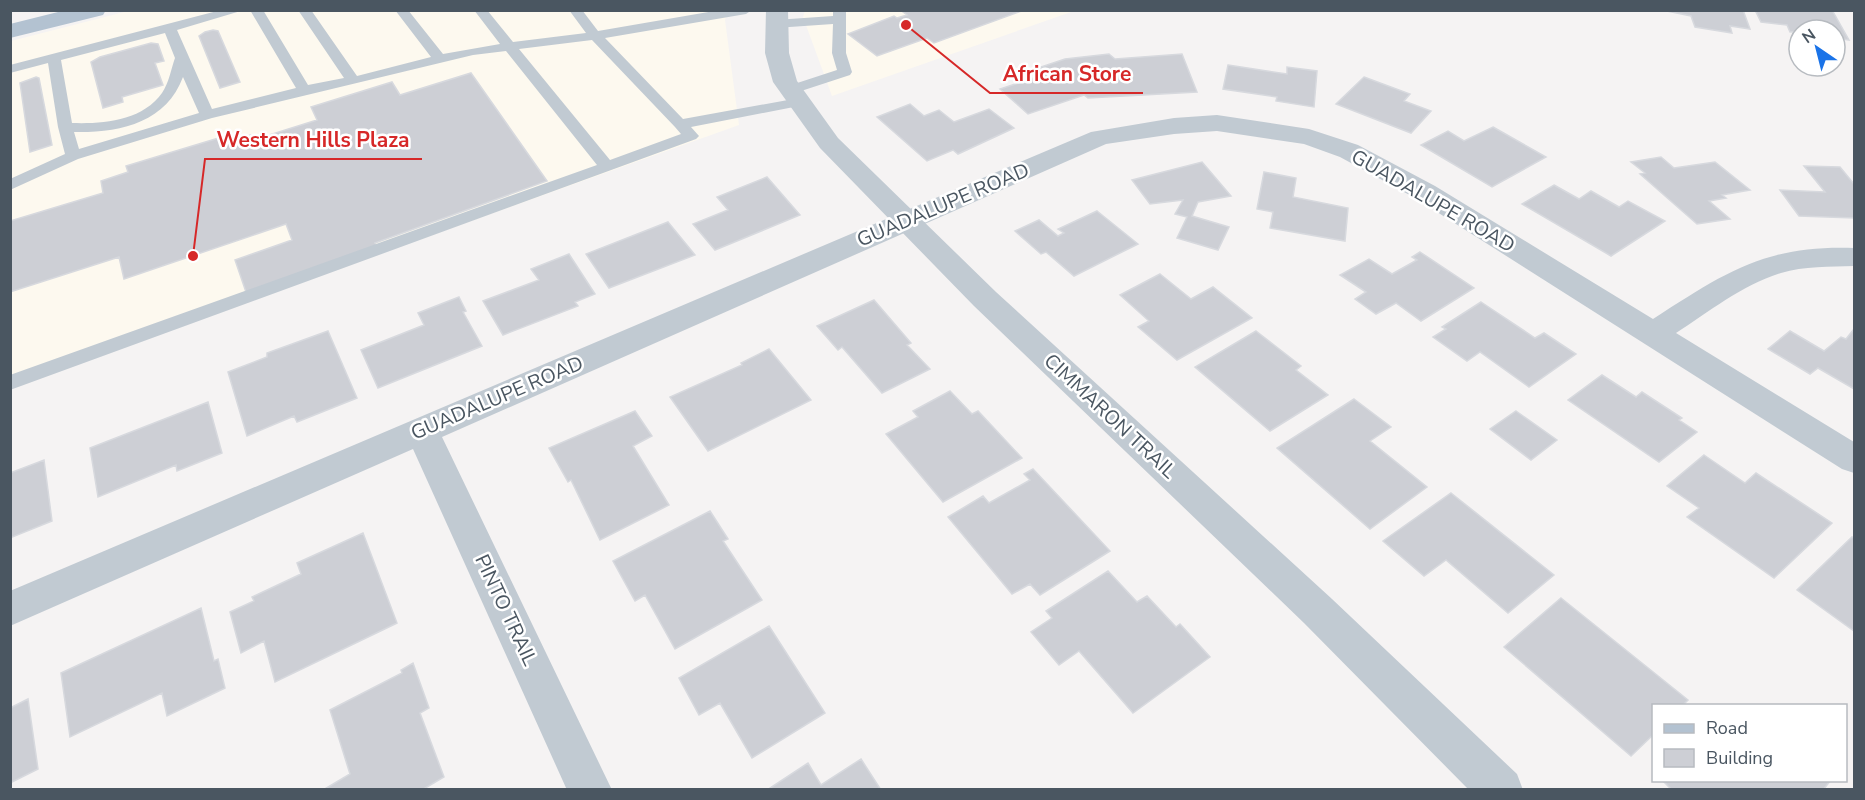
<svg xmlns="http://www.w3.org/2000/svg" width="1865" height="800" viewBox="0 0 1865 800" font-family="'Nunito Sans',sans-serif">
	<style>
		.commercial { fill: #fdf9ef }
		.building { fill: #cdcfd5; stroke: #d7d9de; stroke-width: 1.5 }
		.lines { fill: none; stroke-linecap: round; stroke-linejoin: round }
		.service { fill: #c1cad2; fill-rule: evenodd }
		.minor { fill: #c1cad2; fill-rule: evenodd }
		.tertiary { fill: #c1cad2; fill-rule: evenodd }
		.primary { fill: #b3c2d1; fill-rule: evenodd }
		.labels { text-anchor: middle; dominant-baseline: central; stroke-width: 5; stroke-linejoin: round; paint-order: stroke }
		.street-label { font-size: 20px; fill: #4a5661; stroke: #fff }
		.leader { fill: none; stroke: #d62828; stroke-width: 2 }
		.callout-dot { fill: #d62828; stroke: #fff; stroke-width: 2 }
		.callout-label { font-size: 21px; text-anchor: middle; font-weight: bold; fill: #d62828; stroke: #fff; stroke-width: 5; stroke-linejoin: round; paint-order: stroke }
	</style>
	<rect width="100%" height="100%" fill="#f5f3f3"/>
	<path class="commercial" d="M 805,10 L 1074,11 L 832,96 L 803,17 Z
		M 128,11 L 728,11 L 725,20 L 739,125 L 11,386 L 11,41 Z"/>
	<path class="building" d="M 908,10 L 1024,10 L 934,43 L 927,38 L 877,56 L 848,34 L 894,16 L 897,18 L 907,15 L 903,12 Z
		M 1662,10 L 1743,10 L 1750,29 L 1730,26 L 1732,33 L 1695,27 L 1691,16 Z
		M 1755,10 L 1832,10 L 1849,40 L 1835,38 L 1835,30 L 1790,32 L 1787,25 L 1761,22 Z
		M 213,30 L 218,31 L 240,82 L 220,88 L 199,36 L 205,32 Z
		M 151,43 L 158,44 L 164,61 L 155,63 L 163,85 L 122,97 L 123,102 L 103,108 L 91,62 L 100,57 Z
		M 1109,54 L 1115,59 L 1182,54 L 1197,92 L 1088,98 L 1084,95 L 1028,114 L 1000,89 L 1043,75 L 1035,69 L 1065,59 Z
		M 1228,65 L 1287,74 L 1287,67 L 1317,71 L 1314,107 L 1276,101 L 1277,97 L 1223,89 Z
		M 471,73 L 547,181 L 375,243 L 378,248 L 247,295 L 235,260 L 292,240 L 286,224 L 124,279 L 119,257 L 10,292 L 10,221 L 103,193 L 101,181 L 128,172 L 126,166 L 222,137 L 224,143 L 251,135 L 253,140 L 317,120 L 311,107 L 392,82 L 400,95 Z
		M 36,77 L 39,78 L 52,145 L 30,152 L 20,83 Z
		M 1364,77 L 1410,94 L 1404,101 L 1431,111 L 1411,133 L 1336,104 Z
		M 910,104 L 924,116 L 939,110 L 954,122 L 989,109 L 1014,128 L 958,154 L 953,150 L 927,161 L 877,117 Z
		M 1493,127 L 1546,157 L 1492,187 L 1421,145 L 1448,131 L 1464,141 Z
		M 1661,157 L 1674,168 L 1715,162 L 1750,190 L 1722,195 L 1726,198 L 1709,201 L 1730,219 L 1697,224 L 1640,174 L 1645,173 L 1631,162 Z
		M 1202,162 L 1231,196 L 1198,202 L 1192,216 L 1229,227 L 1218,250 L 1177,238 L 1187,217 L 1175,214 L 1183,200 L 1150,204 L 1132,180 Z
		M 1804,166 L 1840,167 L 1854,184 L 1854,218 L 1799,216 L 1780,190 L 1825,192 Z
		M 1264,172 L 1296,178 L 1293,197 L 1348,208 L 1345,241 L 1270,228 L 1273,212 L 1257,209 Z
		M 767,177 L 800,215 L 715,250 L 693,224 L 728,210 L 717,197 Z
		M 1554,185 L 1579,199 L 1591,191 L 1619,207 L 1628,201 L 1665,221 L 1611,256 L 1522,204 Z
		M 1097,211 L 1138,244 L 1074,276 L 1046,252 L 1041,254 L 1015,231 L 1039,220 L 1058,236 L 1064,233 L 1058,229 Z
		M 668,222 L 695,255 L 609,288 L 586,254 Z
		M 1420,252 L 1474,288 L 1421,321 L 1396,303 L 1376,314 L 1355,299 L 1366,292 L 1340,275 L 1369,259 L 1392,274 L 1417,260 L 1412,257 Z
		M 569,254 L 595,294 L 575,302 L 578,306 L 503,335 L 483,301 L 539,280 L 531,269 Z
		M 1160,274 L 1191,299 L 1213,287 L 1252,318 L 1177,360 L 1138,327 L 1149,321 L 1120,295 Z
		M 459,297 L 466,311 L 463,312 L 482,346 L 378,388 L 361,350 L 424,325 L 418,313 Z
		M 874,300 L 911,343 L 907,345 L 930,369 L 882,393 L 842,347 L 838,350 L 817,326 Z
		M 1481,302 L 1535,338 L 1544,333 L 1576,354 L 1529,387 L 1480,352 L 1467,361 L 1433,337 L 1446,329 L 1442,327 Z
		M 1854,329 L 1854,389 L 1818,368 L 1810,374 L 1768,349 L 1790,331 L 1824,351 L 1841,337 L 1846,339 Z
		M 328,331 L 357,398 L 297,422 L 294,416 L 247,436 L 228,372 L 267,357 L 267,353 Z
		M 1256,331 L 1301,366 L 1296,370 L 1328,395 L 1270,431 L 1195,367 Z
		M 769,349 L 811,400 L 708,451 L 670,397 L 742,365 L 741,363 Z
		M 1602,375 L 1636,397 L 1642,392 L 1682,418 L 1679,420 L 1697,432 L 1659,462 L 1568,400 Z
		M 950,391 L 972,414 L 978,411 L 1022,458 L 943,502 L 886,434 L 918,417 L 913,411 Z
		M 1354,399 L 1391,427 L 1370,441 L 1427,487 L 1370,529 L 1277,448 Z
		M 208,402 L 222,453 L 177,471 L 176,465 L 98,497 L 90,448 Z
		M 635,411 L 652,436 L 633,446 L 669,505 L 600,540 L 571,480 L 568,482 L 549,448 Z
		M 1516,411 L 1557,440 L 1531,460 L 1490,429 Z
		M 1704,455 L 1745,483 L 1756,473 L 1832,523 L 1774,578 L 1687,517 L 1699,508 L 1667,486 Z
		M 44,460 L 52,521 L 10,538 L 10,473 Z
		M 1033,469 L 1110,551 L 1040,595 L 1030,584 L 1012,594 L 948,517 L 983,496 L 989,503 L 1030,480 L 1024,474 Z
		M 1451,493 L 1554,575 L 1508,613 L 1446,560 L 1424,576 L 1383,541 Z
		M 710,511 L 728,539 L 723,541 L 762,600 L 675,649 L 645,595 L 635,601 L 613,561 Z
		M 363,533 L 397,623 L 275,682 L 264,641 L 241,653 L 230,612 L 254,601 L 252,597 L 301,574 L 297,563 Z
		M 1852,537 L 1854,538 L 1854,631 L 1797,590 Z
		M 1108,571 L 1137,602 L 1147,596 L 1176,627 L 1180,624 L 1210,657 L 1133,713 L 1079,651 L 1059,665 L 1031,632 L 1052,618 L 1046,611 Z
		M 1561,598 L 1688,700 L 1682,706 L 1654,706 L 1654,734 L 1631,756 L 1504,647 Z
		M 201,608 L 214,661 L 218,659 L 225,688 L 167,716 L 162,693 L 70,737 L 61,673 Z
		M 769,626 L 825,713 L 752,758 L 720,703 L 699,715 L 679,678 Z
		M 413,663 L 429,708 L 420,713 L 444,777 L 422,790 L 323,790 L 350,774 L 330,710 L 402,673 L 401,670 Z
		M 28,699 L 38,769 L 10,783 L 10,708 Z
		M 861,759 L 881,790 L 767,790 L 808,763 L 821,785 Z
		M 1662,780 L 1831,780 L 1823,790 L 1672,790 Z"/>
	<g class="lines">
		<path class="service" d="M 221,10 L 244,10 L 177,30 L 212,109 L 296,88 L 250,10 L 263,10 L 308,85 L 344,78 L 298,10 L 311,10 L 357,76 L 431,57 L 395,10 L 408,10 L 443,54 L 500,44 L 474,10 L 487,10 L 513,42 L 586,33 L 569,10 L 582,10 L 598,31 L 720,10 L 752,10 L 746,14 L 605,38 L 683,119 L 799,98 L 806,102 L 799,106 L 691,127 L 699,136 L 696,139 L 10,390 L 10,375 L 597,165 L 506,51 L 473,55 L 212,118 L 78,159 L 10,190 L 10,179 L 65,154 L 58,127 L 48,63 L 10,73 L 10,65 ZM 165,33 L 175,58 C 171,69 169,83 162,93 C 142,121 103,124 72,123 L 61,60 ZM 592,40 L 675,127 L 681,134 L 610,160 L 519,49 ZM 183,77 L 199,113 L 79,149 L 74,132 C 119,133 166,123 183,77 Z
			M 833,10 L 846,10 L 846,53 L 852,72 L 850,75 L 795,93 L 785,93 L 783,90 L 785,87 L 837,70 L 832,53 L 833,24 L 775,28 L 768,24 L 775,20 L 833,16 Z"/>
		<path class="minor" d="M 1217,115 L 1309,129 L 1358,145 L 1435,186 L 1653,319 C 1725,273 1764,245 1854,248 L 1854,266 C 1830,267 1804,266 1781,273 C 1742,285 1709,312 1676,333 L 1854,442 L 1854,473 L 1842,469 L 1415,198 L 1340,157 L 1304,144 L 1217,131 L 1174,134 L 1106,144 L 442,437 L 612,790 L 567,790 L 413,449 L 10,626 L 10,591 L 1091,132 L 1174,118 Z"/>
		<path class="tertiary" d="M 766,10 L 788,10 L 789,53 L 797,81 L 838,138 L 996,292 L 1332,599 L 1517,774 L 1523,790 L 1469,790 L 1304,623 L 974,306 L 820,148 L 773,82 L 765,53 Z"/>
		<path class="primary" d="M 66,10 L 106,10 L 103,15 L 10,38 L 10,24 Z"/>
	</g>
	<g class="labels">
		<g class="street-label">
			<text transform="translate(1433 201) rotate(30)">GUADALUPE ROAD</text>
			<text transform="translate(943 205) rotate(-23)">GUADALUPE ROAD</text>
			<text transform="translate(497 398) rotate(-23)">GUADALUPE ROAD</text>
			<text transform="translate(1110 416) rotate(43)">CIMMARON TRAIL</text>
			<text transform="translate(506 610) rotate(65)">PINTO TRAIL</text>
		</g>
	</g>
	<path class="leader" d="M906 25L990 93H1143M193 256L205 159H422"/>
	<g class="callout-dot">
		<circle cx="906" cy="25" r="6"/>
		<circle cx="193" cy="256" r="6"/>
	</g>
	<g class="callout-label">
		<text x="1067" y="81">African Store</text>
		<text x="313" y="147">Western Hills Plaza</text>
	</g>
	<rect width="1865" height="800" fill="none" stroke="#4a5661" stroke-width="24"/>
	<rect x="1652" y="704" width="195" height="78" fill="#ffffff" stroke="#b7bbc0" stroke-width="1.5"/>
	<rect x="1664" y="724" width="30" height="9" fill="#b3c2d1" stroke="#b7bbc0" stroke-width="1.5"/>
	<text x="1706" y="734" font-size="18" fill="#4a5661">Road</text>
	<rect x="1664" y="749" width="30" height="18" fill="#cdcfd5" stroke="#b7bbc0" stroke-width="1.5"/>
	<text x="1706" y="764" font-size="18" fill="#4a5661">Building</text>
	<g transform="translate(1817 48) rotate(325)"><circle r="28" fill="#ffffff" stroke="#b7bbc0" stroke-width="1.5"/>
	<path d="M0-4.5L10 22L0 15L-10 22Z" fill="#1a73e8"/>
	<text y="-9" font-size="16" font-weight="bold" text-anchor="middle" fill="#4a5661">N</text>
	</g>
</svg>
